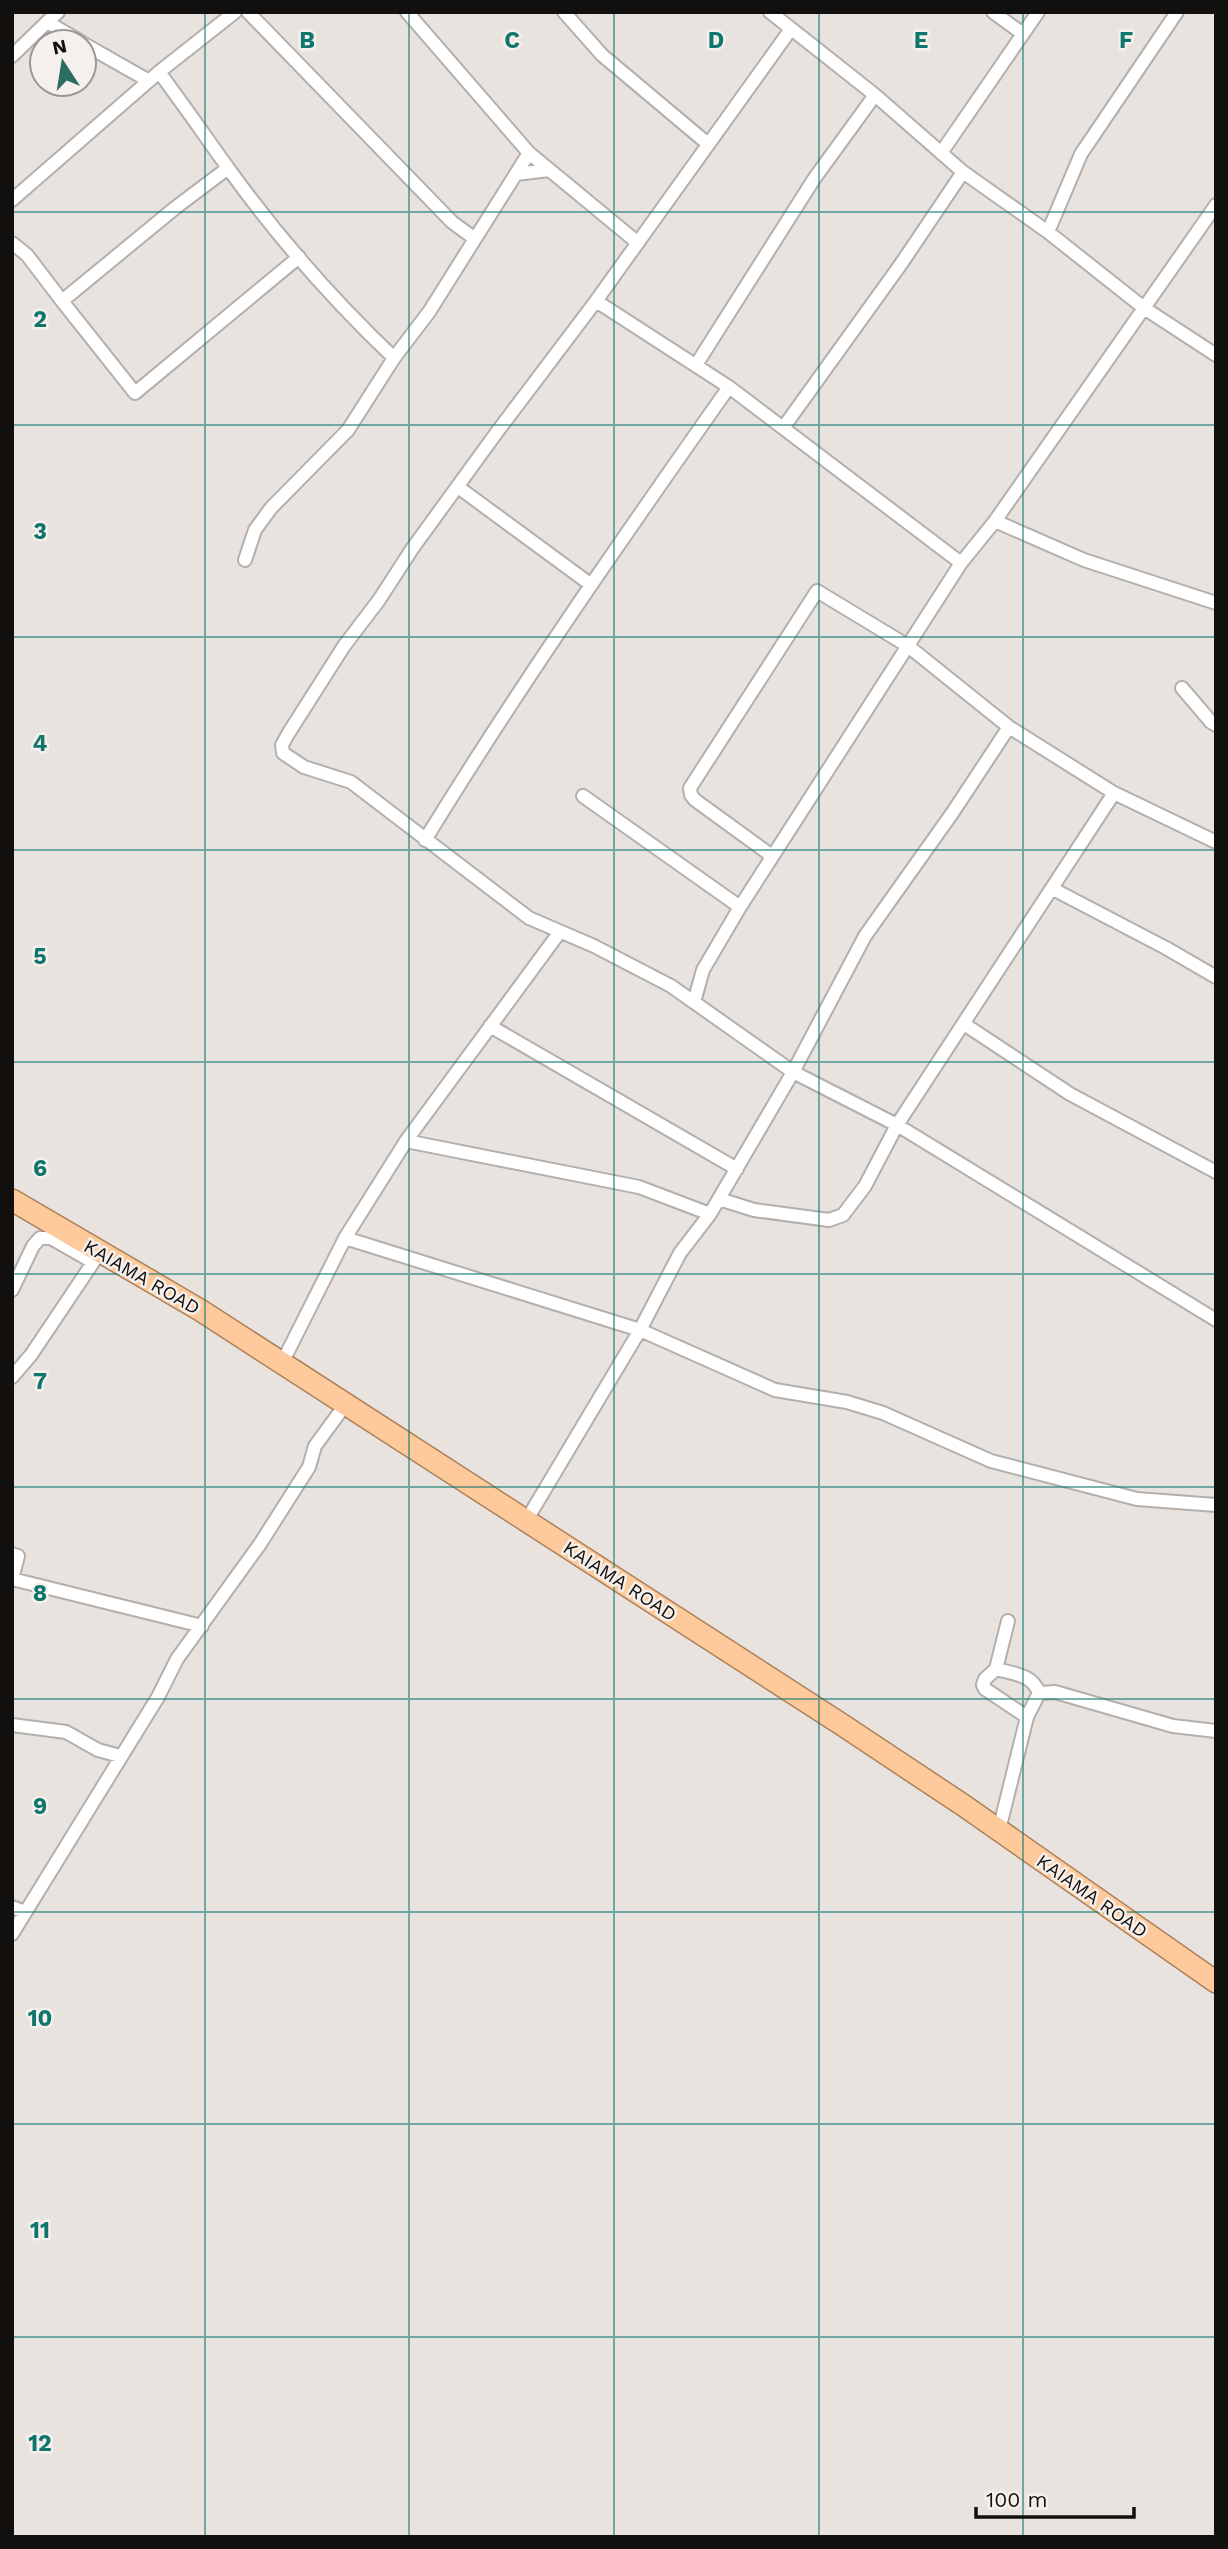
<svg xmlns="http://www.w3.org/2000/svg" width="1228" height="2549" viewBox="0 0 1228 2549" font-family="'Work Sans',sans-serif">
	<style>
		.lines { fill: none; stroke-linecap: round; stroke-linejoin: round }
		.minor-casing { stroke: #b4afab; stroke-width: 16 }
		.trunk-casing { stroke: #ab805a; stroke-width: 24 }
		.minor { stroke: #fff; stroke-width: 12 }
		.trunk { stroke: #feca9b; stroke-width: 21 }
		.grid { fill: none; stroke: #0f766e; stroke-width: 2; stroke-opacity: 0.55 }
		.labels { text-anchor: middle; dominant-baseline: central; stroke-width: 5; stroke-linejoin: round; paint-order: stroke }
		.street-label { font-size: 19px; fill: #12100f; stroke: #f6f0ec }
		.grid-label { font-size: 23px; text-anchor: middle; font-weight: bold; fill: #0f766e; stroke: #f6f0ec; stroke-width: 5; stroke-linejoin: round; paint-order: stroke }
	</style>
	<rect width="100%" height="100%" fill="#e9e3df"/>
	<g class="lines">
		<g class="minor-casing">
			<path id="minor" d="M 248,12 L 452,222 L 475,239
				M 407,12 L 529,153 L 638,243
				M 564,12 L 602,55 L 708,144
				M 770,12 L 875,95 L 963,172 L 1048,232 L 1144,308 L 1216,355
				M 993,12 L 1023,34
				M 47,22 L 58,12
				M 791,29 L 596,301 L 497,432 L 412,549 L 379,600 L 344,646 L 288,734 L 282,745 L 283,753 L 304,767 L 351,782 L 529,918 L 594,946 L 671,986 L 793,1072 L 897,1125 L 1216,1320
				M 84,44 L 149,81
				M 12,56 L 47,22 L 81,42
				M 159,72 C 183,104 205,136 228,168 C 277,236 334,301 394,358 L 429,312 L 529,153
				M 941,153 L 1038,12
				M 228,168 L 175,208 L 62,301 L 135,393 L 299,257
				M 516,174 L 549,170
				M 12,200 L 159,72 L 235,12
				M 1048,232 L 1081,154 L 1177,12
				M 12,243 L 27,255 L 62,301
				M 596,301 L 729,387 L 961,563
				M 696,365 L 814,179 L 875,95
				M 783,428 L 901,264 L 963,172
				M 458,487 L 590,584
				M 995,521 L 1084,560 L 1216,603
				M 245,560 L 255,530 L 271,508 L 348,430 L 394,358
				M 1182,688 L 1211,722 L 1216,725
				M 583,796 L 740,907
				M 425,840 C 520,685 624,536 729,387
				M 772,856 L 695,800 L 691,795 L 690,788 L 817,591 L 908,646 L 1009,727 L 1114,793 L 1216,842
				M 1053,889 L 1166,948 L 1216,977
				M 694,1002 L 703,970 L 740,907 L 961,563 L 995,521 L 1216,205
				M 964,1024 L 1070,1094 L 1216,1172
				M 490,1026 L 737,1169
				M 406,1141 L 639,1187 L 710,1214
				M 719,1199 L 754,1210 L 829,1220 L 843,1215 L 865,1186 L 897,1125 L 1114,793
				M 345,1238 L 640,1330 L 775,1390 L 847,1402 L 883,1413 L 991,1461 L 1137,1499 L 1216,1505
				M 12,1290 L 33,1246 L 40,1238 L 51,1238 L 93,1262
				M 282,1363 L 345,1238 L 406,1141 L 559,933
				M 12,1377 L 31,1355 L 100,1252
				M 526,1521 L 640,1330 L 680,1253 L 710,1214 L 793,1072 L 865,936 L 953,812 L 1009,727
				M 12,1554 L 18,1556 L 12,1579 L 202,1626
				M 1008,1621 L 996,1669 L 985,1679 L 983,1685 L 985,1689 L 1027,1717
				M 996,1669 C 1014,1674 1032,1674 1039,1693
				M 12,1725 L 66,1732 L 98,1750 L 120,1756
				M 999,1830 L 1027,1717 L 1039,1693 L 1055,1692 L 1173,1726 L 1216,1731
				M 12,1907 L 25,1912
				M 12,1934 L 158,1697 L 177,1659 L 260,1544 L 309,1467 L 315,1446 L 345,1405"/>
		</g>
		<g class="trunk-casing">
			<path id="trunk" d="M 12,1200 L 200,1310 L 841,1724 L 963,1805 L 1216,1982"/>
		</g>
		<use href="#minor" class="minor"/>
		<use href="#trunk" class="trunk"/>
	</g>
	<path class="grid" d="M 205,12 L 205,2537M 409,12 L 409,2537M 614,12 L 614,2537M 819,12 L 819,2537M 1023,12 L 1023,2537M 12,212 L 1216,212M 12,425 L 1216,425M 12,637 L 1216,637M 12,850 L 1216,850M 12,1062 L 1216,1062M 12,1274 L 1216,1274M 12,1487 L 1216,1487M 12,1699 L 1216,1699M 12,1912 L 1216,1912M 12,2124 L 1216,2124M 12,2337 L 1216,2337"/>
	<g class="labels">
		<g class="street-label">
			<text transform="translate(142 1277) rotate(30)">KAIAMA ROAD</text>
			<text transform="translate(620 1581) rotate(33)">KAIAMA ROAD</text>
			<text transform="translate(1092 1896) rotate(35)">KAIAMA ROAD</text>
		</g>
	</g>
	<g class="grid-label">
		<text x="307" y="48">B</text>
		<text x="512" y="48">C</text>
		<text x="716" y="48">D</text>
		<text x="921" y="48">E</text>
		<text x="1126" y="48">F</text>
		<text x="40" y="327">2</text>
		<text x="40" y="539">3</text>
		<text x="40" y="751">4</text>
		<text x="40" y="964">5</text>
		<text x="40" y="1176">6</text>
		<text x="40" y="1389">7</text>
		<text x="40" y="1601">8</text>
		<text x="40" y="1814">9</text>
		<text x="40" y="2026">10</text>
		<text x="40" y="2238">11</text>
		<text x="40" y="2451">12</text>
	</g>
	<rect width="1228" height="2549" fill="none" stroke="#12100f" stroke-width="28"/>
	<g transform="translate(63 63) rotate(348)"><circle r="33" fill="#f6f0ec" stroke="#9b9694" stroke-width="2"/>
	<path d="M0-5L12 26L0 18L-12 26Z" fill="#2a6e61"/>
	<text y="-10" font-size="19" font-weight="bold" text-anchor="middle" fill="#12100f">N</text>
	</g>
	<path d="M976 2507v10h158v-10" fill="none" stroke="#12100f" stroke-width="3.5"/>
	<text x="986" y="2507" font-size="21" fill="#12100f" stroke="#f6f0ec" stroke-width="5" paint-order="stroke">100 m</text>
</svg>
